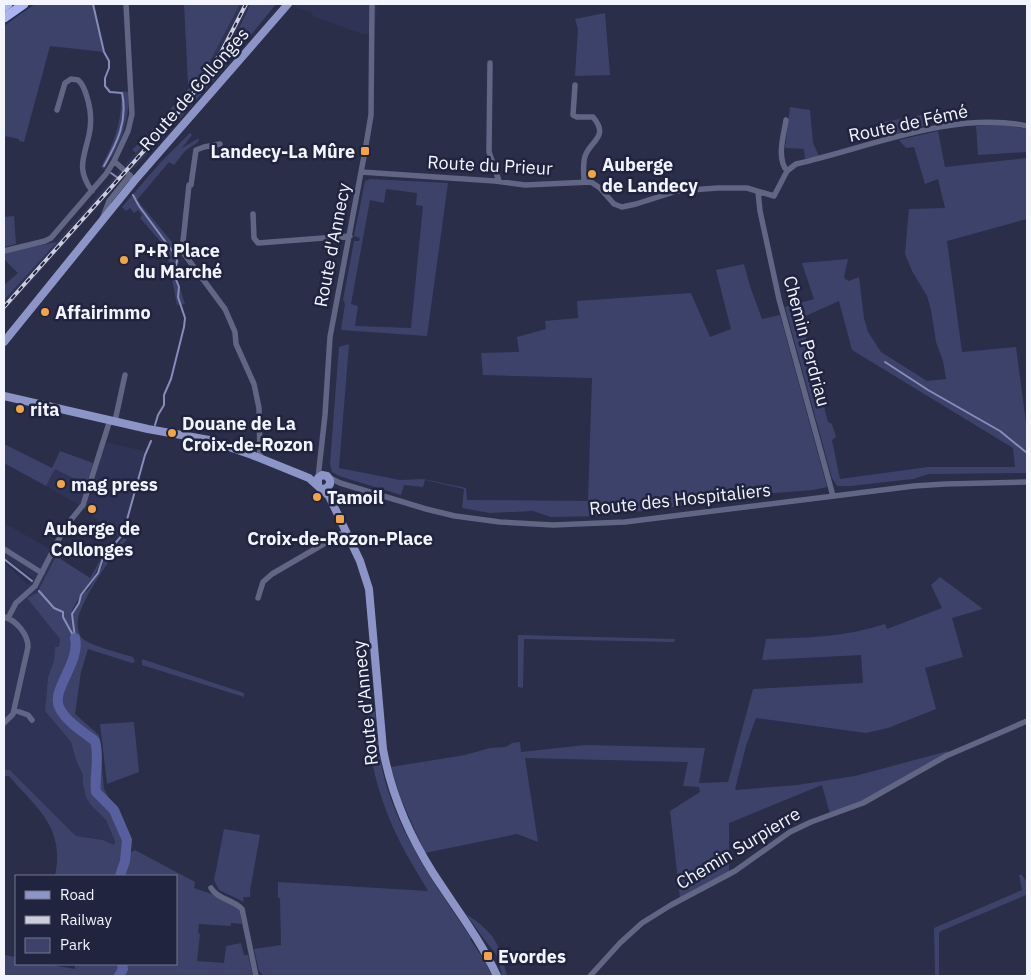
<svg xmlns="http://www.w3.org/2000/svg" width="1031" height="980" viewBox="0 0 1031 980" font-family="'IBM Plex Sans',sans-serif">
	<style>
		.built { fill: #2f3355 }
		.green { fill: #3d426b; fill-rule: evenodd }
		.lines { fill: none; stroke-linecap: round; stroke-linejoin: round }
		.stream { stroke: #868cbc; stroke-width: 2 }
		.river { stroke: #585f9f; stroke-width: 10 }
		.minor { stroke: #626685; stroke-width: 5.5 }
		.major { stroke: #8d95c8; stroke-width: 8 }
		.highway { stroke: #aab4f5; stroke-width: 9 }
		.rail-casing { stroke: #cccedc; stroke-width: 4 }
		.rail { stroke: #21243e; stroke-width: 2; stroke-dasharray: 5.5; stroke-linecap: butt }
		.poi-dot { fill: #f4a443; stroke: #21243e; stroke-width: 2 }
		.labels { text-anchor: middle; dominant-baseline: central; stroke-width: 5; stroke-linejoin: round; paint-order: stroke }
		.street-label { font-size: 18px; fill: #f2f4ff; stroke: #21243e }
		.poi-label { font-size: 18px; font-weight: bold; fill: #f2f4ff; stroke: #21243e; text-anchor: start }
	</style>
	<rect width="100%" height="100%" fill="#2a2e49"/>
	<path class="built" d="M 240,4 L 250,4 L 229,47 L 212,75 L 169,131 L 135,168 L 130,169 L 124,165 L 163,123 L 206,69 Z
		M 290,4 L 377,4 L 375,35 L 362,34 L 315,17 L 308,11 L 299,9 Z
		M 119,171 L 122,173 L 124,178 L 4,312 L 4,300 Z
		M 100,441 L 145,451 L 123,533 L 119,538 L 79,505 L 46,486 L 55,469 L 86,485 Z
		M 6,524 L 57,553 L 37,593 L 28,598 L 60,639 L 59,647 L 55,647 L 54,661 L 48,677 L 45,711 L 71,742 L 76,760 L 83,775 L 83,784 L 90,804 L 106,820 L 115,841 L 114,845 L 103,840 L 76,836 L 18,777 L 10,770 L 4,770 L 4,562 L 28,585 L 33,578 L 4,558 L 4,528 Z"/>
	<path class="green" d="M 35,4 L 93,4 L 104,52 L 50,46 L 24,142 L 19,141 L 19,139 L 4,136 L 4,26 Z
		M 184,4 L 240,4 L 206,69 L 181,102 L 136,153 L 132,150 L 147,135 L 191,86 L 188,84 Z
		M 250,4 L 276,4 L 225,67 L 169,131 C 201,92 231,51 250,4 Z
		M 605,13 L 610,75 L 575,76 L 578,29 L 575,19 Z
		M 122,91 L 129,92 C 129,122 121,144 104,169 L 101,167 C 116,139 121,123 122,91 Z
		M 790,107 L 810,110 L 813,143 L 819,156 L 805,159 L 804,149 L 785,148 Z
		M 926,114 L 927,125 L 879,139 L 879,123 Z
		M 988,125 L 1006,125 L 1027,129 L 1027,152 L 978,155 L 976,126 Z
		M 938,131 L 945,167 L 1027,158 L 1027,219 L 947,241 L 962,352 L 1016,347 L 1027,430 L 1027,473 L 929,474 L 913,479 L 851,486 L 837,486 L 832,478 L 785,307 L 814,299 L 802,263 L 848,259 L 844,277 L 845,279 L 849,281 L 859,277 L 864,318 L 868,332 L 881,352 L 927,381 L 946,379 L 943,361 L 936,342 L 931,310 L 927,296 L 912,271 L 905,254 L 909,209 L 945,208 L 938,179 L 925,184 L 914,147 L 906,148 L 899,140 ZM 839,301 L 852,350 L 1013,448 L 1015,467 L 928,467 L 840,479 L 832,440 L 836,437 L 832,424 L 828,422 L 801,318 Z
		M 190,133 L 192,135 L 182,148 L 199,138 L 198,142 L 185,151 L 174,165 L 169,162 L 137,200 L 176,247 L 176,251 L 179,262 L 175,273 L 185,304 L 177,305 L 166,248 L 140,218 L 142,215 L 138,210 L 134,213 L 130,208 L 126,211 L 122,207 L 160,163 Z
		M 370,179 L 448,183 L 427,336 L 341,330 L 345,304 L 343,300 L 354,241 L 359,241 L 360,238 L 354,236 L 365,181 ZM 386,189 L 417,193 L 416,205 L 423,206 L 411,328 L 355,326 L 358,306 L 351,304 L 370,200 L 384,203 Z
		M 14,216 L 16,244 L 4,247 L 4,217 Z
		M 57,242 L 4,300 L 4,285 L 18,273 L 4,259 L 4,252 Z
		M 744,264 L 750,286 L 762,319 L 780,315 L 827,487 L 813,490 L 750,495 L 737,499 L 610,515 L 608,511 L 604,511 L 603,516 L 551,517 L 533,511 L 490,513 L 462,508 L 464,489 L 425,480 L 423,487 L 404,485 L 401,495 L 339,476 L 332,472 L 330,464 L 331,450 L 339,347 L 349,344 L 339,468 L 400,480 L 423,479 L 466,488 L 467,500 L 588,501 L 592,378 L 483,375 L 481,353 L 519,352 L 517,337 L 546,329 L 545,321 L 578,318 L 577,301 L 691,293 L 710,337 L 731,329 L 716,270 Z
		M 4,444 L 52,468 L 60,451 L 93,463 L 86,485 L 55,469 L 46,486 L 4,463 Z
		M 124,538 L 127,540 C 114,550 80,603 78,619 C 77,624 78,634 82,638 C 88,645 123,654 133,657 L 135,662 L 132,663 L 88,649 L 81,672 L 75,714 L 99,735 L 104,789 L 129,833 L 130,853 L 135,850 L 195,882 L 194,888 L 209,893 L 239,908 L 242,924 L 231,923 L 231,926 L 199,924 L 198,933 L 200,934 L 197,961 L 224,963 L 226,946 L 241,943 L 244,955 L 248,955 L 253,976 L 4,976 L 4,955 L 16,957 L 16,964 L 46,964 L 75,969 L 75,964 L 176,964 L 176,876 L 55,876 C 65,827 38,810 9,776 L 4,776 L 4,770 L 10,770 L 76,836 L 103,840 L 114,845 L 115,841 L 106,820 L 90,804 L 86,797 L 83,784 L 83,775 L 76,760 L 71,742 L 45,711 L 48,677 L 54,661 L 55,647 L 59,647 L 60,639 L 27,598 L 37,593 L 56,556 L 90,578 L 102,557 C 99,567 94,577 88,586 C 82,595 71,606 71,617 L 80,603 L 81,595 L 88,590 L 102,567 L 104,559 Z
		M 940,577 L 983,609 L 952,618 L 963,657 L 925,668 L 936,709 L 888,728 L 866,733 L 756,718 L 746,746 L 735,789 L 736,790 L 797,785 L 855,776 L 948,751 L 948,753 L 861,803 L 830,814 L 822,785 L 729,823 L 729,873 L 680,898 L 670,811 L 700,792 L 699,787 L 683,786 L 688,762 L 525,758 L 538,842 L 517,834 L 425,853 L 401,799 L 391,767 L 465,755 L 490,748 L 506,747 L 512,743 L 520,742 L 521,752 L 586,745 L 705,748 L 699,783 L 728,782 L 753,689 L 863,683 L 861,655 L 762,660 L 766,639 C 806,638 846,637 885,624 L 887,629 L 942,608 L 931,585 Z
		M 518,635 L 675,639 L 674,642 L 524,639 L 523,688 L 518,687 Z
		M 142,659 L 244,693 L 244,697 L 142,665 Z
		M 367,711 L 375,711 L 377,733 L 375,734 L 376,740 L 378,740 C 383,814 431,878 471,938 L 470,939 L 486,963 L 492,976 L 264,976 L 259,971 L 254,949 L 281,945 L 280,898 L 278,898 L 278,882 L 428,891 C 419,875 409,860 401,844 C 380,803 367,757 367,711 Z
		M 134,722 L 139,772 L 107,784 L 100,724 Z
		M 224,829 L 260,835 L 250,891 L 250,897 L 243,897 L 244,902 L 219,890 L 214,880 Z
		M 1019,875 L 1022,875 L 1026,881 L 1026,895 L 941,931 L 939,934 L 939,976 L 935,976 L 934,928 L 1022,890 Z
		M 466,914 C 496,934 499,943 507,976 L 502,976 L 498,959 L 495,953 L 481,935 Z"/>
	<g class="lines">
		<path class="stream" d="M 93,4 L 104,52 L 109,61 L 109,68 L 105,78 L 105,86 L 110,92 L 122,93 C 128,121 117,143 104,166
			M 111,173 L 118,178
			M 133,195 L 139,206 L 176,256 L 177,261 L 174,274 L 179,287 L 178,297 L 185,318 L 184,327 L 171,379 L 164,395 L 164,405 L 158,415 L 155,425
			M 885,362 L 928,390 L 1000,431 L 1027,453
			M 4,559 L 32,581
			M 39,591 L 54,608 L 63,612 L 63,617 L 74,637
			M 75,638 L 72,614 L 79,603 L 81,595 L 98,573 L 103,558 L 123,534 L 145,455 L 151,441"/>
		<path class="river" d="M 75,638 C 81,663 49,691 60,709 C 67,722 83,732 95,741 C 100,758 94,775 96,792 L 114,810 L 127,840 L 125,861 L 120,876
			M 119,976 L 123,969 L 122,964"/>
		<path class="minor" d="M 126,4 L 132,114 L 128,131 L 114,161 L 135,180
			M 490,63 L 489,152 L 499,181
			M 575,85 L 573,115 L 577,117 L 593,117 C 609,136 592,140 586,154 C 582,161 584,174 584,182
			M 57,110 L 65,83 L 71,79 L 78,80 C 83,84 85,90 87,97 C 91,110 92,122 89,135 C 84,158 76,169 92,191
			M 786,120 C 784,135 776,157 787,171
			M 220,144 L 204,147 L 196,150 L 191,185 L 189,185 L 182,251 L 225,309 L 235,332 L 236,344 L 254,384 L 259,408 L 260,458
			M 361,172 L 495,181 L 525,185 L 591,182 L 600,188 L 614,204 L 622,207 L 636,204 L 677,191 L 718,188 L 747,188 L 774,196 L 787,171 L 796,164 C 867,148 955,110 1027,126
			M 758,192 L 760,211 L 779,299 L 833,496
			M 253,214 L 254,238 L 258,243 L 350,236
			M 103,217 L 109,201 L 130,175
			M 4,251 L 45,241 L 51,238 L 106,174 L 114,161
			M 115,421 L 125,375
			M 318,478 L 325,415 L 330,337 L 365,151 L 371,115 L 372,4
			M 330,478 L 340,483 L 426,509 L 455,516 L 500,522 L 553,525 L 625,522 L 914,486 L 945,484 L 1027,482
			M 4,549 L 42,573
			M 258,598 L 263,582 L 272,574 L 346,531
			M 4,617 C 16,620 28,634 28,647 L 13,714 L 4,723
			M 8,618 L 16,603 L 35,586 L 65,527 L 83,505 L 110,420
			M 14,710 L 28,715 L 32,720
			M 211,888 C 217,899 234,900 242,909 L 256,976
			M 590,976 L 620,943 L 642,923 L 671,905 L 735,871 L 790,832 L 811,822 L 863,803 L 946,756 L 1027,721"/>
		<path class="major" d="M 4,342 L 135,180 L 288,4
			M 4,396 L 148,429 L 209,440 L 252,455 L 309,478 L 329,496 L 360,561 L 369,589 L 383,749 C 391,793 409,835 433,873 C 455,907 480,939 497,976
			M 318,485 L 318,478 L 322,475 L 327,476 L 330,480 L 330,484 L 327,488 L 322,489"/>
		<path class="highway" d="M 4,7 L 8,4
			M 4,18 L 24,4"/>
		<g class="rail-casing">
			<path id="rail" d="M 4,307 L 185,105 L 221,53 L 246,4"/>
		</g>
		<use href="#rail" class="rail"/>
	</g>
	<g class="poi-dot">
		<rect x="360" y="146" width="10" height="10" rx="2.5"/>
		<circle cx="592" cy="174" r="5"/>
		<circle cx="124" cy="260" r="5"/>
		<circle cx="45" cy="312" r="5"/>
		<circle cx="20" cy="409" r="5"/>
		<circle cx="172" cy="433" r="5"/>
		<circle cx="61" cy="484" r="5"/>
		<circle cx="317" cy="497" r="5"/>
		<circle cx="92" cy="509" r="5"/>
		<rect x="335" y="514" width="10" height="10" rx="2.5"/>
		<rect x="483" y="951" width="10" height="10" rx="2.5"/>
	</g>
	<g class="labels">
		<g class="street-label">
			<text transform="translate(194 89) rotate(-49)">Route de Collonges</text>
			<text transform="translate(908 123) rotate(-12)">Route de Fémé</text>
			<text transform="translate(490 165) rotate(3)">Route du Prieur</text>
			<text transform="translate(332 245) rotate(-79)">Route d'Annecy</text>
			<text transform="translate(807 341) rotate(75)">Chemin Perdriau</text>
			<text transform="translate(680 499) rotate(-6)">Route des Hospitaliers</text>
			<text transform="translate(365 703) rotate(-96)">Route d'Annecy</text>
			<text transform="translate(738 848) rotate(-31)">Chemin Surpierre</text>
		</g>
		<g class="poi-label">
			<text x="355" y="151" text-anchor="end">Landecy-La Mûre</text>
			<text x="602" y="164">Auberge<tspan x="602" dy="21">de Landecy</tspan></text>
			<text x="134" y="250">P+R Place<tspan x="134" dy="21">du Marché</tspan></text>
			<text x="55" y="312">Affairimmo</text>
			<text x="30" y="409">rita</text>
			<text x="182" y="423">Douane de La<tspan x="182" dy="21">Croix-de-Rozon</tspan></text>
			<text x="71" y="484">mag press</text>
			<text x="327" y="497">Tamoil</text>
			<text x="92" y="528" text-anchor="middle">Auberge de<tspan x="92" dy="21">Collonges</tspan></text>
			<text x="340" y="538" text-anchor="middle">Croix-de-Rozon-Place</text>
			<text x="498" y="956">Evordes</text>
		</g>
	</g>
	<rect width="1031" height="980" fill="none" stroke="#f2f4ff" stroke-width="10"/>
	<rect x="15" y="875" width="162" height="90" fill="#21243e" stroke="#75778b"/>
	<rect x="25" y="891" width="25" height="8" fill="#8d95c8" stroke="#75778b"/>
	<text x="60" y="900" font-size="15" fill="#f2f4ff">Road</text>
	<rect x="25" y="916" width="25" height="8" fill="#cccedc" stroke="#75778b"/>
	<text x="60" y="925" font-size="15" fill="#f2f4ff">Railway</text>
	<rect x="25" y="938" width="25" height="15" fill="#3d426b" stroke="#75778b"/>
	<text x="60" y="950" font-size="15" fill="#f2f4ff">Park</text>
</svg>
